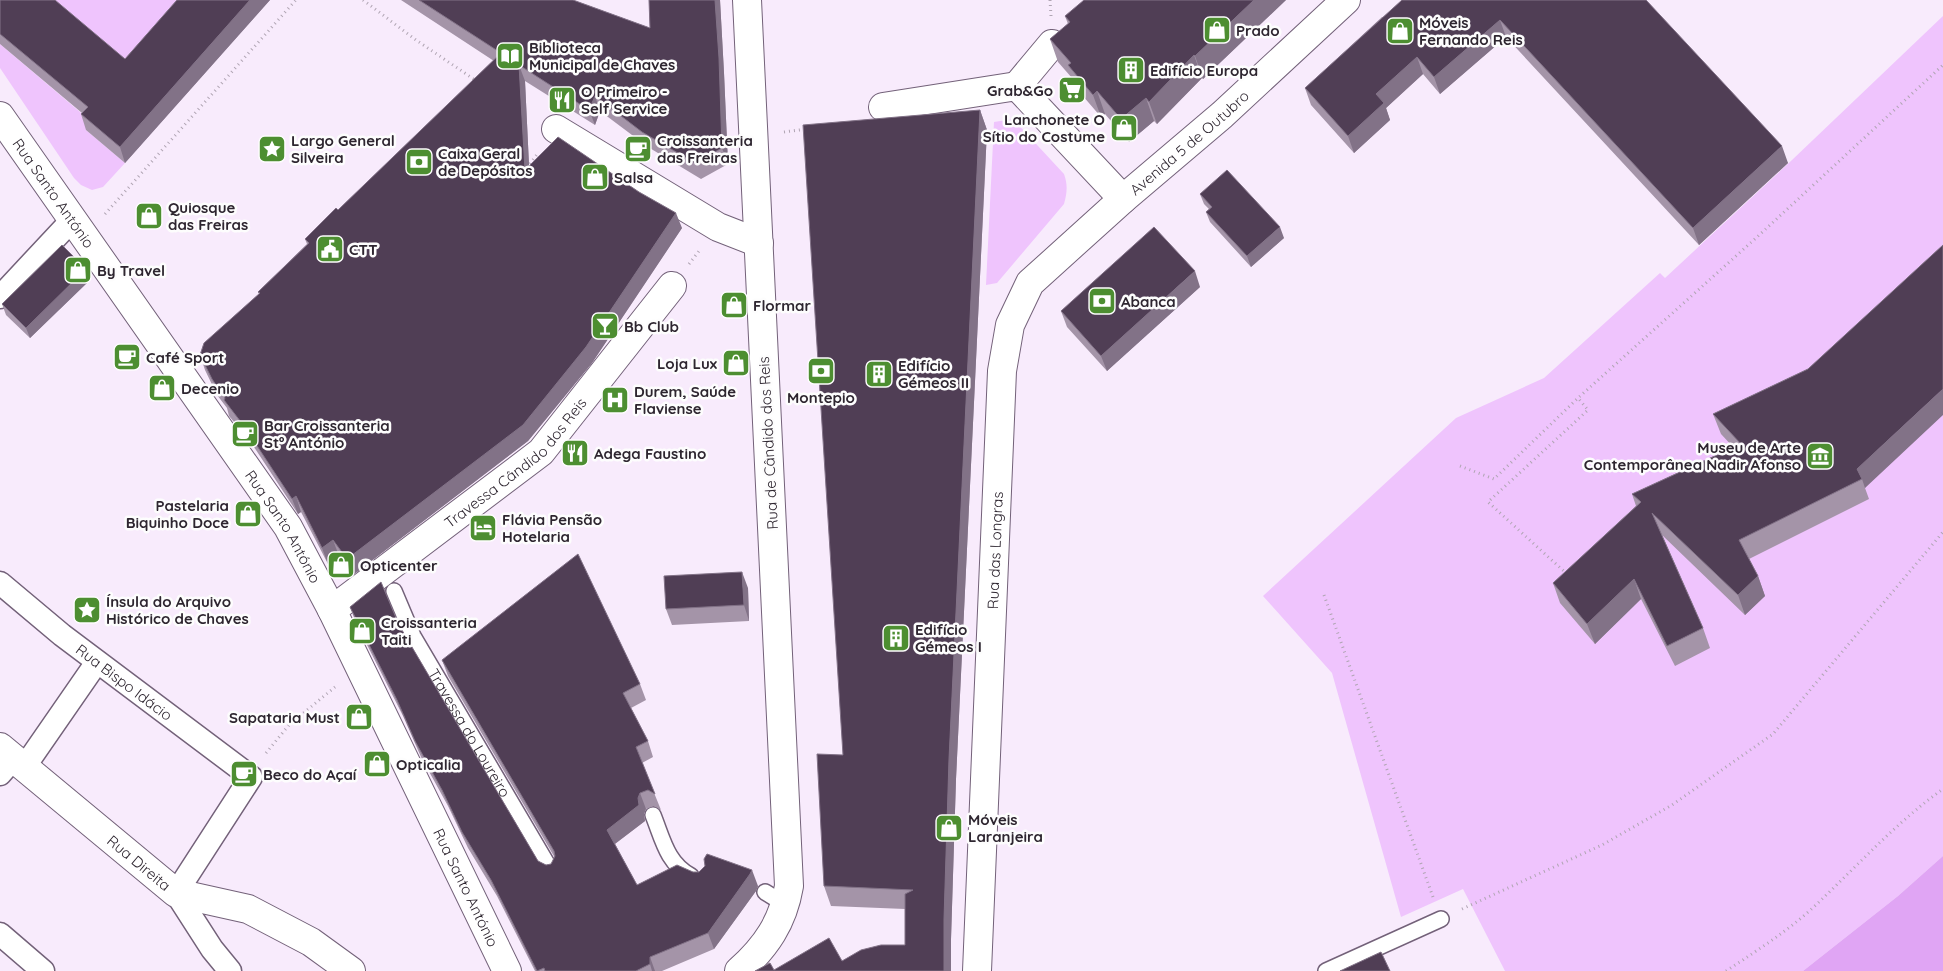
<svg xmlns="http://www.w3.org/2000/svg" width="1943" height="971" viewBox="0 0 1943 971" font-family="Quicksand,sans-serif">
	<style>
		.green { fill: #efc4fd }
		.water { fill: #e0a5f4 }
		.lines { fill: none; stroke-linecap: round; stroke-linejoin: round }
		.service-casing { stroke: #736179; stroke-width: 18 }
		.pedestrian-casing { stroke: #736179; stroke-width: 25 }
		.minor-casing { stroke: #736179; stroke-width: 30 }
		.path { stroke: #b0a5b3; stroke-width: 3; stroke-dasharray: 1 4; stroke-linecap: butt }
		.service { stroke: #fff; stroke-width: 15 }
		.pedestrian { stroke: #fff; stroke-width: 22 }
		.minor { stroke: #fff; stroke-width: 28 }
		.wall { fill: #a494a8 }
		.shaded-wall { fill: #827287 }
		.building { fill: #503e55; stroke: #827287 }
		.labels { text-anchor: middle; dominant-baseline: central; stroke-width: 5; stroke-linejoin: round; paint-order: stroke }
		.poi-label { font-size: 15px; font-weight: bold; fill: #2e2630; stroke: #fdfdfd; text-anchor: start }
		.street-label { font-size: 15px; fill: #2e2630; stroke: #fdfdfd }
	</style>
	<rect width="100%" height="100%" fill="#f8ebfc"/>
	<path class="green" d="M 42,0 L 196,0 L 130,74 Z
		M 1943,16 L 1943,856 L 1898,896 L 1803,971 L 1505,971 L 1463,889 L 1401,917 L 1332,673 L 1263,596 L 1456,418 L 1544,378 L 1660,273 L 1665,278 L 1792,160 Z
		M 0,44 L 93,123 L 86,130 L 125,163 L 103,187 L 92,190 L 81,185 L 74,178 L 0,68 Z
		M 1013,119 L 1064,174 C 1068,185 1067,193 1064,204 L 997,283 L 986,285 L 994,122 Z"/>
	<path class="water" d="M 1943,856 L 1943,971 L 1803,971 L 1898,896 Z"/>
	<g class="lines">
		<g class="service-casing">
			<g id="service">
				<path id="s1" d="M 394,591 L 413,636 L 552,872"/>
				<path d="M 653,815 C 663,840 667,863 691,876"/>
				<path d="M 765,892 L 786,905"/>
				<path d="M 1326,971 L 1441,919"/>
			</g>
		</g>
		<g class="pedestrian-casing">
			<g id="pedestrian">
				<path d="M 0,297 L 72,220"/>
				<path id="s2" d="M 0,583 L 62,635 L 251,777 L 176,893 L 212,949 L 230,971"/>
				<path d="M 25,766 L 97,662"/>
				<path d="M 0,774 L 14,758"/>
				<path d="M 0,934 L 43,971"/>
			</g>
		</g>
		<g class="minor-casing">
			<g id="minor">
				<path d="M 1017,86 L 1052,44"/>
				<path d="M 883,107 L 1017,86 L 1123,199"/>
				<path id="s3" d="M 0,116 L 288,527 L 332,610 L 507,971"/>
				<path d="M 556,129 L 718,227 L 759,243"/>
				<path id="s4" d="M 332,610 L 541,452 L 672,286"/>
				<path id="s5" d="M 0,747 L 176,893 L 248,909 L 311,942 L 351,971"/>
				<path d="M 739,971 C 766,947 783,922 789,886 L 747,0"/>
				<path id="s6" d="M 977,971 L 1002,371 L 1010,325 L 1030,283 L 1123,199 L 1222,115 L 1346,0"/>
			</g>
		</g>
		<path class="path" d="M 363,0 L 416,40 L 478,82
			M 1050,0 L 1051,16
			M 784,132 L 807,129
			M 527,168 L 538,153
			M 105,214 L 296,0
			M 689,264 L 699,251
			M 1460,466 L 1494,479 L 1578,398 L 1756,238 L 1943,65
			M 1567,574 L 1488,502 L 1588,410 L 1578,398
			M 1324,595 L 1433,897
			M 266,753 L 289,725 L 335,687
			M 1462,909 L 1602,845 L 1672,805 L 1773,734 L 1943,532
			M 1726,971 C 1759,949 1793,928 1821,900 C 1861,862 1898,821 1943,789"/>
		<use href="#service" class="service"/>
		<use href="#pedestrian" class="pedestrian"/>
		<use href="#minor" class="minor"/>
	</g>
	<path class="wall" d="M 0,0 L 125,59 L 177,0 L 270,0 L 125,163 L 86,130 L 81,114 L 82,113 L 0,44 Z
		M 401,0 L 573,0 L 650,28 L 649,0 L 720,0 L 724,73 L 728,164 L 701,179 L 648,147 L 600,111 L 595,125 L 525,81 L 529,165 L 682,228 L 592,363 L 528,441 L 353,575 L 339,556 L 328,564 L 301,512 L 298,514 L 250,441 L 229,416 L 227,408 L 217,395 L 205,370 L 200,355 L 259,294 L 258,292 L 307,244 L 305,239 L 338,210 L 494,61 Z
		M 1286,0 L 1203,79 L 1202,78 L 1157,124 L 1154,121 L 1129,142 L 1105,114 L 1101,117 L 1076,88 L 1072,78 L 1058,62 L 1050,39 L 1068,24 L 1065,16 Z
		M 1646,0 L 1788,163 L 1699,245 L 1506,37 L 1440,94 L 1423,74 L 1386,108 L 1390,120 L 1354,153 L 1311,105 L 1305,88 L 1382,17 Z
		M 980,110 L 987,130 L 956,779 L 951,939 L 951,971 L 774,970 L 842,961 L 905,945 L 905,909 L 831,906 L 824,886 L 843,755 Z
		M 1200,194 L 1284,238 L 1251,267 L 1210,222 L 1206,212 L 1209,209 L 1204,204 Z
		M 1943,245 L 1865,488 L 1869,499 L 1749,559 L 1758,576 L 1765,596 L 1745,615 L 1662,535 L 1703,628 L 1710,648 L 1675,666 L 1641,599 L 1595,644 L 1560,603 L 1553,583 L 1636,506 L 1632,494 L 1733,447 L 1721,434 L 1713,414 L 1808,369 Z
		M 90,280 L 30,338 L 6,315 L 2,304 Z
		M 1200,287 L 1107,371 L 1067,327 L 1061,311 Z
		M 748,588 L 749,621 L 672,625 L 666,609 Z
		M 350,607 L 399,625 L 538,861 L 546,865 L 551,864 L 555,858 L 448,676 L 442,660 L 640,684 L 646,700 L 631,708 L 648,741 L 653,757 L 642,763 L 661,810 L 654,806 L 646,809 L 644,814 L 645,821 L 615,844 L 637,885 L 693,872 L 758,886 L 756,891 L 714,949 L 662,971 L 535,971 L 497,896 L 468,848 L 448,806 L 421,757 L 403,716 L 356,623 Z"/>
	<path class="shaded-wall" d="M 250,0 L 270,0 L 125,163 L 120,147 Z
		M 715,0 L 720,0 L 724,73 L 728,164 L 722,148 Z
		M 1254,0 L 1286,0 L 1203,79 L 1195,56 Z
		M 1500,20 L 1506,37 L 1440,94 L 1434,77 Z
		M 1194,55 L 1202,78 L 1157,124 L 1149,102 Z
		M 1417,57 L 1423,74 L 1386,108 L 1390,120 L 1354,153 L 1348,136 L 1376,94 Z
		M 519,65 L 525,81 L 530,186 L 525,170 Z
		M 1097,91 L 1105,114 L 1101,117 L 1093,95 Z
		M 595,96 L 600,111 L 595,125 L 589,110 Z
		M 1146,98 L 1154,121 L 1129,142 L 1121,119 Z
		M 980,110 L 987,130 L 956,779 L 951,939 L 951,971 L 944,971 L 944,919 L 949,759 Z
		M 1782,146 L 1788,163 L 1699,245 L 1693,228 Z
		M 676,213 L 682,228 L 592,363 L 528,441 L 353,575 L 347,559 Z
		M 1280,227 L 1284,238 L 1251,267 L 1247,256 Z
		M 86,269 L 90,280 L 30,338 L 26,328 Z
		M 1195,271 L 1200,287 L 1107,371 L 1101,356 Z
		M 1943,389 L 1943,415 L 1865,488 L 1862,479 L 1857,469 Z
		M 296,496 L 301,512 L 298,514 L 292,499 Z
		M 333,540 L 339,556 L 328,564 L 322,548 Z
		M 742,572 L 748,588 L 749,621 L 744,605 Z
		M 1758,576 L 1765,596 L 1745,615 L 1738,595 Z
		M 1634,579 L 1641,599 L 1595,644 L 1587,624 Z
		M 640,793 L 646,809 L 644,814 L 645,821 L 612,846 L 607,830 Z
		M 752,870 L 758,886 L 756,891 L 714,949 L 708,933 Z
		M 650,957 L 655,971 L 652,971 L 650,964 Z"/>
	<path class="building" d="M 0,0 L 55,0 L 125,59 L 177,0 L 250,0 L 120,147 L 81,114 L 88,107 L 0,34 Z
		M 419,0 L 573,0 L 650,28 L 649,0 L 715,0 L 719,58 L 722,148 L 695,163 L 642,132 L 595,96 L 589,110 L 519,65 L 525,170 L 558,137 L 639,192 L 676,213 L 586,347 L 523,425 L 347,559 L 333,540 L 322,548 L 296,496 L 292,499 L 244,426 L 224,400 L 225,398 L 212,379 L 200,355 L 204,343 L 260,293 L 258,292 L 309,243 L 305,239 L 336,208 L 338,210 L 501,53 Z
		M 1084,0 L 1254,0 L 1195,56 L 1194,55 L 1149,102 L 1146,98 L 1121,119 L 1097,91 L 1093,95 L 1068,65 L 1071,63 L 1050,39 L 1070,22 L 1065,16 Z
		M 1402,0 L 1646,0 L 1782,146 L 1693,228 L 1500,20 L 1434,77 L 1417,57 L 1376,94 L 1384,103 L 1348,136 L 1305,88 Z
		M 980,110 L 949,759 L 944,919 L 944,971 L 755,971 L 770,963 L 774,970 L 829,938 L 842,961 L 861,950 L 881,945 L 905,945 L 905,894 L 913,890 L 824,886 L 817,754 L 843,755 L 803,125 Z
		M 1227,170 L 1280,227 L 1247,256 L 1206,212 L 1212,207 L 1200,194 Z
		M 1154,227 L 1195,271 L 1101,356 L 1061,311 Z
		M 62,245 L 86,269 L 26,328 L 2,304 Z
		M 1943,245 L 1943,389 L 1857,469 L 1862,479 L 1739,540 L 1758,576 L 1738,595 L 1652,513 L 1703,628 L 1667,646 L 1634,579 L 1587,624 L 1553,583 L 1641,502 L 1632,494 L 1741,444 L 1713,414 L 1808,369 Z
		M 578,554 L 640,684 L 623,693 L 648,741 L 636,747 L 655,794 L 648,790 L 640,793 L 638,798 L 639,805 L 607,830 L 637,885 L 677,865 L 693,872 L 699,872 L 705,866 L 704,859 L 707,854 L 752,870 L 750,874 L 708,933 L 650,957 L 650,964 L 636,971 L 545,971 L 544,968 L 537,971 L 491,880 L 462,832 L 442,790 L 415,741 L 397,700 L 350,607 L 381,582 L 399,625 L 538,861 L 546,865 L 551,864 L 555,856 L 554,851 L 442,660 Z
		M 742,572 L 744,605 L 666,609 L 664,576 Z
		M 1381,952 L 1390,971 L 1340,971 Z"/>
	<defs>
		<g id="shop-square" transform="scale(1.4375)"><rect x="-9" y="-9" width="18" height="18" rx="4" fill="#4d8e31" stroke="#fdfdfd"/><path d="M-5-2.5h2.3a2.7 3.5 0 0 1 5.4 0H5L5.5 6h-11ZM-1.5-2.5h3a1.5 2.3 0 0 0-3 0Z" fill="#fff"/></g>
		<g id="library-square" transform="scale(1.4375)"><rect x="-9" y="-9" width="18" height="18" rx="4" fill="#4d8e31" stroke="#fdfdfd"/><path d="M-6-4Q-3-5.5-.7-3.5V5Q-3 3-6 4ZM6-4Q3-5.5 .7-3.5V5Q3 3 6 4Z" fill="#fff"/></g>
		<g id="building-square" transform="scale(1.4375)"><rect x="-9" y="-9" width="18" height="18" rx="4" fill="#4d8e31" stroke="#fdfdfd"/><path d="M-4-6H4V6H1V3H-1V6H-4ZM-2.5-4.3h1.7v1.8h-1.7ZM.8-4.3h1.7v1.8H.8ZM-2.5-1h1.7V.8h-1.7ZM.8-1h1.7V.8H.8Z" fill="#fff"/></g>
		<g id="supermarket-square" transform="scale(1.4375)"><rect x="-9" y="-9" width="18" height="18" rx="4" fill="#4d8e31" stroke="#fdfdfd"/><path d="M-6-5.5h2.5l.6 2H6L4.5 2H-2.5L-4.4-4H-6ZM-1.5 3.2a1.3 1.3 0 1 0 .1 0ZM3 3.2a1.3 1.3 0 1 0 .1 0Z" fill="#fff"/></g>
		<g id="restaurant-square" transform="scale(1.4375)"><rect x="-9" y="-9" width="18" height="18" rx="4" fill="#4d8e31" stroke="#fdfdfd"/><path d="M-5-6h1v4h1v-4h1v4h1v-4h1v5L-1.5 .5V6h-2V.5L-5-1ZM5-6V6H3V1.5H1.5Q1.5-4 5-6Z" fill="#fff"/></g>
		<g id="sight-square" transform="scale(1.4375)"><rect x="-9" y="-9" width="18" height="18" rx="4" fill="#4d8e31" stroke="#fdfdfd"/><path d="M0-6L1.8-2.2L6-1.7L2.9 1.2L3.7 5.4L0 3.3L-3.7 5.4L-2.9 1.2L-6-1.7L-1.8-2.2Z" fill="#fff"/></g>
		<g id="cafe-square" transform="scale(1.4375)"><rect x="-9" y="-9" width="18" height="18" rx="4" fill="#4d8e31" stroke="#fdfdfd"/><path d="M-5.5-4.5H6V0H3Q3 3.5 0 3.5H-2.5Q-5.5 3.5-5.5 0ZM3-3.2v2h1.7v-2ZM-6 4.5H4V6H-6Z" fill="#fff"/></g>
		<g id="bank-square" transform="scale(1.4375)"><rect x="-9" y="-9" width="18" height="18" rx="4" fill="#4d8e31" stroke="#fdfdfd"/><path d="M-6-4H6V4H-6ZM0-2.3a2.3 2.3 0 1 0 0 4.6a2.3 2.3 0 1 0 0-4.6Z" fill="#fff"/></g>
		<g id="civic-square" transform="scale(1.4375)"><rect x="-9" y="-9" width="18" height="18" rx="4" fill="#4d8e31" stroke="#fdfdfd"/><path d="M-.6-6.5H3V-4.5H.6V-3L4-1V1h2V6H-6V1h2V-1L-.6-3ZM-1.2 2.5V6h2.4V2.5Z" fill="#fff"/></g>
		<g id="bar-square" transform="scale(1.4375)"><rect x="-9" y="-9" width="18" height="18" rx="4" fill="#4d8e31" stroke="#fdfdfd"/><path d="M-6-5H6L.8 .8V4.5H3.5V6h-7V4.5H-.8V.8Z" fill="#fff"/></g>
		<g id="hospital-square" transform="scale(1.4375)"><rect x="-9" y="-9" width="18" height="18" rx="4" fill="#4d8e31" stroke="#fdfdfd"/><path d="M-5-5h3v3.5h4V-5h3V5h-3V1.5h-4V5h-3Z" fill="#fff"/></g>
		<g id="museum-square" transform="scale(1.4375)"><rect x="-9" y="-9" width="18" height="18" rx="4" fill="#4d8e31" stroke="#fdfdfd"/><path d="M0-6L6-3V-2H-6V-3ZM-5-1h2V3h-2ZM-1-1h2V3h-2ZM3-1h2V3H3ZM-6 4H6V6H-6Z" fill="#fff"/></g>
		<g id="hotel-square" transform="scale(1.4375)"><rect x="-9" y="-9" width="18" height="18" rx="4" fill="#4d8e31" stroke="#fdfdfd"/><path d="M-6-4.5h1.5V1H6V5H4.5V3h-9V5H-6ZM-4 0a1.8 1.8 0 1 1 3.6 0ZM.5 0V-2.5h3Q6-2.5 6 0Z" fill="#fff"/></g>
	</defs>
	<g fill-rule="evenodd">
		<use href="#shop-square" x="1217" y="30"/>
		<use href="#shop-square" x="1400" y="31"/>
		<use href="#library-square" x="510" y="56"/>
		<use href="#building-square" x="1131" y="70"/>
		<use href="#supermarket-square" x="1072" y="90"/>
		<use href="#restaurant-square" x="562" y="100"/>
		<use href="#shop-square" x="1124" y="128"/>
		<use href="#sight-square" x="272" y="149"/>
		<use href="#cafe-square" x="638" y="149"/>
		<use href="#bank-square" x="419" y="162"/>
		<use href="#shop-square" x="595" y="177"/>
		<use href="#shop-square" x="149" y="216"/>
		<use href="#civic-square" x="330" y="249"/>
		<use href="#shop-square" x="78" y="270"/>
		<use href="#bank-square" x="1102" y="301"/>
		<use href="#shop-square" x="734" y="305"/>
		<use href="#bar-square" x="605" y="326"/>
		<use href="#cafe-square" x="127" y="357"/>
		<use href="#shop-square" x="736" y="363"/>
		<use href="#bank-square" x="821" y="371"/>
		<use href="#building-square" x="879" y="374"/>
		<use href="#shop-square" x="162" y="388"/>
		<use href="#hospital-square" x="615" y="400"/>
		<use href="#cafe-square" x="245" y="434"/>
		<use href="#restaurant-square" x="575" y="453"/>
		<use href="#museum-square" x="1820" y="456"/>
		<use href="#shop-square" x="248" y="514"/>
		<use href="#hotel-square" x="483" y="528"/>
		<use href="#shop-square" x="341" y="565"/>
		<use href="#sight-square" x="87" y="610"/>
		<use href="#shop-square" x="362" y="631"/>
		<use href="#building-square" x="896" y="638"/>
		<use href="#shop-square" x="359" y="717"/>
		<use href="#shop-square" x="377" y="764"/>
		<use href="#cafe-square" x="244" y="774"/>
		<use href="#shop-square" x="949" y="828"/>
	</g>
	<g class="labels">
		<g class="poi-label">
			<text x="1419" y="22">Móveis<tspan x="1419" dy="17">Fernando Reis</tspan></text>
			<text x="1236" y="30">Prado</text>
			<text x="529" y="47">Biblioteca<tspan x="529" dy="17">Municipal de Chaves</tspan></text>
			<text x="1150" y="70">Edifício Europa</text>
			<text x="1053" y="90" text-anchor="end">Grab&amp;Go</text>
			<text x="581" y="91">O Primeiro -<tspan x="581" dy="17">Self Service</tspan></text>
			<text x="1105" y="119" text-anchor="end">Lanchonete O<tspan x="1105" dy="17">Sítio do Costume</tspan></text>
			<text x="291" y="140">Largo General<tspan x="291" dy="17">Silveira</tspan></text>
			<text x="657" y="140">Croissanteria<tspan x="657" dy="17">das Freiras</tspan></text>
			<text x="438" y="153">Caixa Geral<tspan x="438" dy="17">de Depósitos</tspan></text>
			<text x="614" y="177">Salsa</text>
			<text x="168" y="207">Quiosque<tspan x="168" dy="17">das Freiras</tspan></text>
			<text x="349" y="249">CTT</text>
			<text x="97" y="270">By Travel</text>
			<text x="1121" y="301">Abanca</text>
			<text x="753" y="305">Flormar</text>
			<text x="624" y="326">Bb Club</text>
			<text x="146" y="357">Café Sport</text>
			<text x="717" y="363" text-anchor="end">Loja Lux</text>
			<text x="898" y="365">Edifício<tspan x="898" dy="17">Gémeos II</tspan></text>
			<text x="181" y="388">Decenio</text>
			<text x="634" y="391">Durem, Saúde<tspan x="634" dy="17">Flaviense</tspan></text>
			<text x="821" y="397" text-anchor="middle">Montepio</text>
			<text x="264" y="425">Bar Croissanteria<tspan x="264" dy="17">Stº António</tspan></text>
			<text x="1801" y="447" text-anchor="end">Museu de Arte<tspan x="1801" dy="17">Contemporânea Nadir Afonso</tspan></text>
			<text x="594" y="453">Adega Faustino</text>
			<text x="229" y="505" text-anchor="end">Pastelaria<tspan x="229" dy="17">Biquinho Doce</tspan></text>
			<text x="502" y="519">Flávia Pensão<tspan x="502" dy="17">Hotelaria</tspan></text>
			<text x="360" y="565">Opticenter</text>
			<text x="106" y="601">Ínsula do Arquivo<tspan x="106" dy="17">Histórico de Chaves</tspan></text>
			<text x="381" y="622">Croissanteria<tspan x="381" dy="17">Taiti</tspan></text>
			<text x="915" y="629">Edifício<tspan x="915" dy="17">Gémeos I</tspan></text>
			<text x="340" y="717" text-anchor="end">Sapataria Must</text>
			<text x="396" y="764">Opticalia</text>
			<text x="263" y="774">Beco do Açaí</text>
			<text x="968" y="819">Móveis<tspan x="968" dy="17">Laranjeira</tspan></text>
		</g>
		<g class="street-label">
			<text stroke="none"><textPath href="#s6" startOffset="906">Avenida 5 de Outubro</textPath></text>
			<text stroke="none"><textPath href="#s3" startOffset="94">Rua Santo António</textPath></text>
			<text transform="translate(768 443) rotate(-93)">Rua de Cândido dos Reis</text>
			<text stroke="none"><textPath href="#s4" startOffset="236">Travessa Cândido dos Reis</textPath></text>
			<text stroke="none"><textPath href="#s3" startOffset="499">Rua Santo António</textPath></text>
			<text stroke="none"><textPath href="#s6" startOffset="421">Rua das Longras</textPath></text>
			<text stroke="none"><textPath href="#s2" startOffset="159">Rua Bispo Idácio</textPath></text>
			<text stroke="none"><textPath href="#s1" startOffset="161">Travessa do Loureiro</textPath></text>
			<text stroke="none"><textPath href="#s5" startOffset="181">Rua Direita</textPath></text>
			<text stroke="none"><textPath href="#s3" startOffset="904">Rua Santo António</textPath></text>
		</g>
	</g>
</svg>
